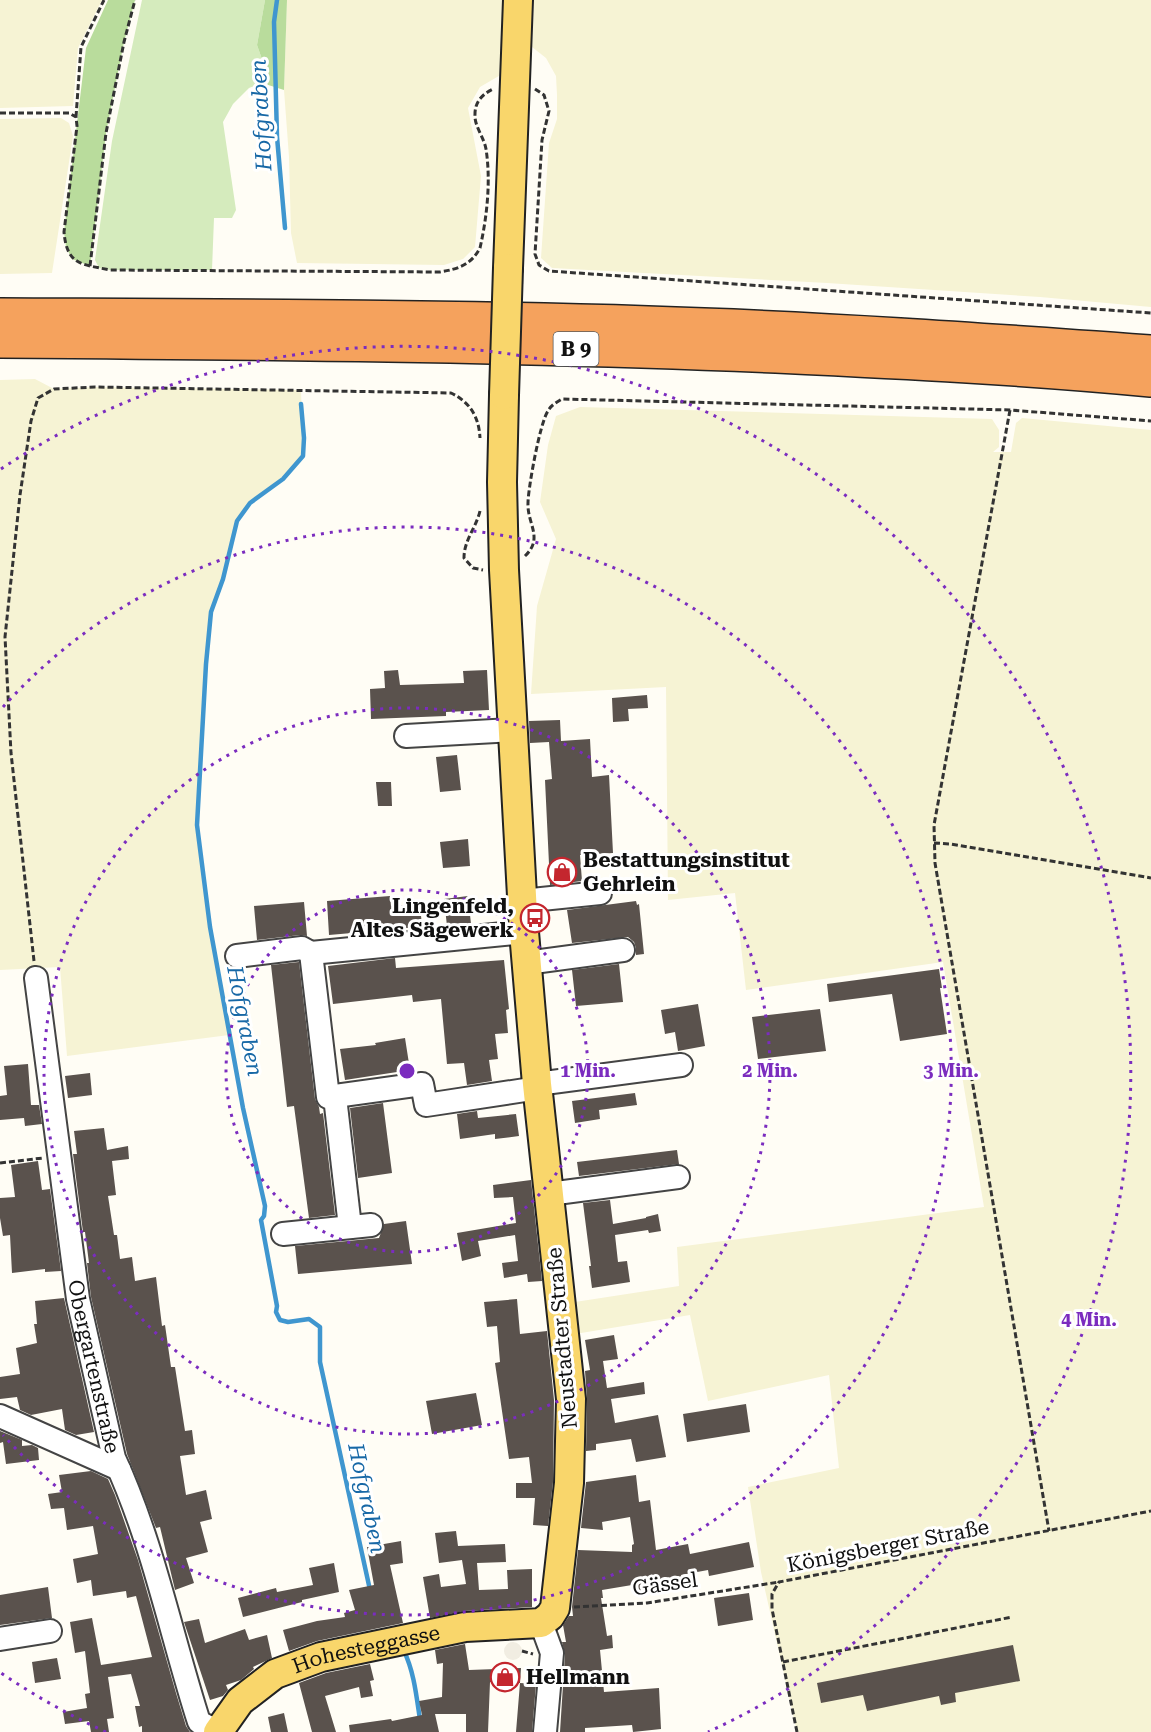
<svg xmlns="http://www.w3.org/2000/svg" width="1151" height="1732" viewBox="0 0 1151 1732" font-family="'Roboto Serif',serif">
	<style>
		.farmland { fill: #f6f3d4 }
		.green { fill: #d5ebbd }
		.forest { fill: #b9dc9c }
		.plaza { fill: #f1ede2 }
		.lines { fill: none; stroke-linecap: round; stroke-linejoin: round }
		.stream { stroke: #3f96cf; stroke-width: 4.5 }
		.building { fill: #5a524d }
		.minor-casing { stroke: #444; stroke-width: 26 }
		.major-casing { stroke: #222; stroke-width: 32 }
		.highway-casing { stroke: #222; stroke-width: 36 }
		.path { stroke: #333; stroke-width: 3; stroke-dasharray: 6 3; stroke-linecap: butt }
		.minor { stroke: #fff; stroke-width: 22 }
		.major { stroke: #f9d66b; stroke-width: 28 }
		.highway { stroke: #f5a25d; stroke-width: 33 }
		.major-bridge-casing { stroke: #222; stroke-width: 32; stroke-linecap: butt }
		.major-bridge { stroke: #f9d66b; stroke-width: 28 }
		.ring { fill: none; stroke: #7b2cbf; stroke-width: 3; stroke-dasharray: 3 6 }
		.labels { text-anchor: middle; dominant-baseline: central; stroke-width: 6; stroke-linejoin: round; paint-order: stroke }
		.shield { fill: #fff; stroke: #585858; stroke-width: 1.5 }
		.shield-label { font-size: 20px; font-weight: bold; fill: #111 }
		.poi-label { font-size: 21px; font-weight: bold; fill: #111; stroke: #fff; text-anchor: start }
		.street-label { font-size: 21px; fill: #111; stroke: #fff }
		.water-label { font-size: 22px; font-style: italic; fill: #1768a6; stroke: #fff }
		.centre { fill: #7b2cbf; stroke: #fff; stroke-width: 3 }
		.ring-label { font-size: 18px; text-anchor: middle; font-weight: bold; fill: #7b2cbf; stroke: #fff; stroke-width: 6; stroke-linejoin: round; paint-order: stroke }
	</style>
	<rect width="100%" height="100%" fill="#fffdf5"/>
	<path class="farmland" d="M 0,0 L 102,0 L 78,48 L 73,106 L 0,108 Z
		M 287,0 L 508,0 L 504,73 L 480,87 L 468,108 L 481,176 L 475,247 L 463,259 L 444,265 L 297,263 L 291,233 L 289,157 L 284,90 Z
		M 534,0 L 1151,0 L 1151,307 L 1040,297 L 827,283 L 552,268 L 541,258 L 549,143 L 557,119 L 557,95 L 556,76 L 546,58 L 532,47 Z
		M 61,118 L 69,123 L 73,136 L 52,273 L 0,274 L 0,119 Z
		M 35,379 L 54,389 L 95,387 L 301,390 L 303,456 L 283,479 L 250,503 L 237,521 L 223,579 L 211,612 L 197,825 L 210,927 L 229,1035 L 67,1056 L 60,967 L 0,970 L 0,380 Z
		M 580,407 L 992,419 L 999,430 L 999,447 L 993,452 L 1011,452 L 1016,423 L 1022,418 L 1151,430 L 1151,1732 L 797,1732 L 761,1572 L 748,1487 L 839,1468 L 829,1375 L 708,1401 L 690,1315 L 575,1334 L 575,1302 L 679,1286 L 677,1247 L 984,1207 L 943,962 L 746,990 L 735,893 L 668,900 L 666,687 L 531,694 L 537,606 L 556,539 L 540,502 L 548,445 L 556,416 Z"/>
	<path class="green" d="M 142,0 L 265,0 L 257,45 L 264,65 L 262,83 L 249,88 L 233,104 L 223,122 L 236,210 L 232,218 L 214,218 L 212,270 L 110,270 L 99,268 L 95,260 L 112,141 Z"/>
	<path class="forest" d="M 108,0 L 135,0 L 124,42 L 106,133 L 90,266 L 72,259 L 66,247 L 64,232 L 86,48 Z
		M 265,0 L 287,0 L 284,90 L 262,83 L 264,65 L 257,45 Z"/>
	<path class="plaza" d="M504 1651a9 9 0 1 1 18 0a9 9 0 1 1-18 0Z"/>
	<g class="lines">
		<path class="stream" d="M 277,0 L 274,22 L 277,137 L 285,228
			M 301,404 L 304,438 L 303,456 L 283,479 L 250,503 L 237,521 L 223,579 L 211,612 L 206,664 L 197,825 L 210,927 L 243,1108 L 265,1206 L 264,1216 L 261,1220 L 277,1306 L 276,1312 L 280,1320 L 288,1322 L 309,1319 L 320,1327 L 320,1362 L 370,1590
			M 404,1651 C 416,1676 417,1705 422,1732"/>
	</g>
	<path class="building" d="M 398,670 L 400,685 L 464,683 L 463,671 L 487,670 L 489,710 L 446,712 L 446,716 L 371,719 L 370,689 L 385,688 L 384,671 Z
		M 647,695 L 648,708 L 628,709 L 629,721 L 613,722 L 612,698 Z
		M 560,720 L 561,741 L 590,739 L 592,777 L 609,775 L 613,853 L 580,855 L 582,881 L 550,885 L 545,780 L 552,779 L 549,742 L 530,743 L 529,721 Z
		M 457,755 L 461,790 L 440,792 L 436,757 Z
		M 376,782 L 391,782 L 392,806 L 378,806 Z
		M 468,839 L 470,866 L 443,868 L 440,842 Z
		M 390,896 L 391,906 L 420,904 L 422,927 L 375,930 L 375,931 L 329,935 L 327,901 Z
		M 468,896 L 471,924 L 447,926 L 444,899 Z
		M 636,901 L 637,905 L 639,904 L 644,954 L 636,955 L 636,948 L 634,942 L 628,937 L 572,943 L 567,910 Z
		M 304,902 L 307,936 L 300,935 L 257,940 L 254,906 Z
		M 395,958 L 396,968 L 504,960 L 509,1009 L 506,1010 L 508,1033 L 495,1034 L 498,1059 L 489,1060 L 492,1081 L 467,1085 L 464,1063 L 447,1064 L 441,999 L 413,1002 L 412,995 L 333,1004 L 328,966 Z
		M 299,962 L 315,1099 L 319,1107 L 320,1114 L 323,1113 L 335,1215 L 309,1218 L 294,1106 L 287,1107 L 271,965 Z
		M 619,964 L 623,1002 L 576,1006 L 572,970 Z
		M 939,969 L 942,988 L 940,988 L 947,1034 L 900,1041 L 892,994 L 829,1002 L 827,984 Z
		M 698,1004 L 705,1046 L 678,1051 L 675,1032 L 665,1034 L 661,1010 Z
		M 820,1009 L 826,1051 L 758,1059 L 752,1017 Z
		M 405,1038 L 410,1070 L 345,1080 L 340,1049 L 376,1045 L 375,1043 Z
		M 28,1064 L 31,1105 L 39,1105 L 42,1124 L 25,1126 L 24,1118 L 0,1120 L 0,1096 L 7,1095 L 4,1066 Z
		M 90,1073 L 92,1095 L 68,1098 L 65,1076 Z
		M 635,1093 L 637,1105 L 599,1110 L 600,1119 L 575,1123 L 572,1101 Z
		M 383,1103 L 392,1173 L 358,1178 L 350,1108 Z
		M 477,1111 L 478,1118 L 516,1114 L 519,1136 L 495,1139 L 495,1134 L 460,1139 L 457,1114 Z
		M 104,1128 L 107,1150 L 128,1146 L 129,1159 L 112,1161 L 116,1195 L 108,1196 L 114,1235 L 117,1235 L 120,1259 L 132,1257 L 135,1281 L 156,1277 L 162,1326 L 165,1325 L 171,1367 L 175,1367 L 185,1431 L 192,1430 L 195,1454 L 180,1456 L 186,1495 L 206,1490 L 212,1519 L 200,1522 L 208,1552 L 186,1558 L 194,1583 L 175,1590 L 160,1527 L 156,1528 L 127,1454 L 91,1297 L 87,1263 L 89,1263 L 85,1232 L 83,1232 L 73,1154 L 77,1154 L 74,1131 Z
		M 677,1150 L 679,1164 L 579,1176 L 577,1162 Z
		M 38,1161 L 42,1190 L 50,1189 L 61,1271 L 45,1272 L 45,1269 L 12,1273 L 10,1235 L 3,1236 L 0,1218 L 0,1198 L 15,1197 L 11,1165 Z
		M 531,1180 L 542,1281 L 528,1282 L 527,1274 L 504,1278 L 502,1263 L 518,1261 L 515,1235 L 478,1241 L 481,1256 L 462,1261 L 457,1233 L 516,1223 L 513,1197 L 494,1198 L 493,1185 Z
		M 610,1200 L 613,1224 L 646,1218 L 646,1217 L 658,1214 L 661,1231 L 649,1233 L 648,1230 L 615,1235 L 618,1262 L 627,1261 L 630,1282 L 592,1288 L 589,1266 L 591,1266 L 583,1203 Z
		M 406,1221 L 412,1264 L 298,1274 L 295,1246 L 379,1238 L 384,1224 Z
		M 64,1298 L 94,1432 L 76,1435 L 65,1430 L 62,1409 L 31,1415 L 20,1410 L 17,1397 L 0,1399 L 0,1377 L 20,1374 L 16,1348 L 37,1343 L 34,1324 L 37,1324 L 35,1301 Z
		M 517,1299 L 520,1334 L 547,1331 L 554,1400 L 553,1482 L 548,1526 L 533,1525 L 535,1498 L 516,1498 L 516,1483 L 532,1483 L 529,1457 L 509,1459 L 495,1363 L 500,1362 L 497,1326 L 487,1327 L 484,1302 Z
		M 614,1335 L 618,1359 L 603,1361 L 607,1388 L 644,1382 L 645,1394 L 611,1399 L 615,1423 L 658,1415 L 666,1457 L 636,1462 L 631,1439 L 596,1444 L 596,1450 L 586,1451 L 587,1399 L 585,1371 L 590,1370 L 585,1340 Z
		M 476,1393 L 482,1425 L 432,1434 L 426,1401 Z
		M 746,1404 L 750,1432 L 687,1442 L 683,1414 Z
		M 0,1431 L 22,1440 L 22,1446 L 32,1445 L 38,1448 L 39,1460 L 6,1464 L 3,1442 L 0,1443 Z
		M 91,1471 L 108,1479 L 115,1495 L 138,1560 L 176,1693 L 186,1726 L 190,1732 L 142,1732 L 142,1726 L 139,1727 L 135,1706 L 140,1706 L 131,1674 L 108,1677 L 114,1718 L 107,1719 L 109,1732 L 91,1732 L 89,1721 L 65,1724 L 63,1712 L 87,1708 L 85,1694 L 90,1693 L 85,1651 L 75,1653 L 70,1622 L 92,1618 L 101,1665 L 152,1657 L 136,1596 L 127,1598 L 126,1591 L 93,1596 L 91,1580 L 77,1583 L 73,1559 L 98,1554 L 93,1526 L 67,1530 L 64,1508 L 51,1509 L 48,1494 L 62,1492 L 59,1475 Z
		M 636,1475 L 639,1502 L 650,1500 L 656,1550 L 688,1544 L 690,1554 L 749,1542 L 754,1567 L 709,1576 L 708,1570 L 681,1575 L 683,1582 L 634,1592 L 632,1585 L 602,1590 L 603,1598 L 601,1598 L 607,1636 L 612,1635 L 613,1648 L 600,1650 L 604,1692 L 659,1688 L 661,1729 L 633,1732 L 632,1725 L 585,1728 L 585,1732 L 560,1732 L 565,1654 L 562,1642 L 566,1642 L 563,1625 L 569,1616 L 573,1616 L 572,1607 L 578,1550 L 632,1552 L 632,1545 L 634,1544 L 630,1517 L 602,1522 L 603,1530 L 581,1528 L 586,1482 Z
		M 456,1531 L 458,1546 L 505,1544 L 506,1562 L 477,1563 L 479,1590 L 508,1589 L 507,1570 L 532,1569 L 532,1607 L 464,1611 L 430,1618 L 423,1577 L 439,1574 L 441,1587 L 466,1584 L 462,1560 L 439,1563 L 435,1533 Z
		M 401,1541 L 403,1563 L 390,1565 L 403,1623 L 317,1641 L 289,1651 L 283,1630 L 317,1621 L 345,1617 L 344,1613 L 355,1610 L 349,1590 L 374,1585 L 367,1547 Z
		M 334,1563 L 339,1592 L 302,1600 L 302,1602 L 243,1617 L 238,1598 L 276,1588 L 277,1592 L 313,1585 L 309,1568 Z
		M 48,1587 L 52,1618 L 0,1625 L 0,1595 Z
		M 749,1593 L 753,1620 L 718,1626 L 714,1598 Z
		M 199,1619 L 205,1643 L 245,1629 L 249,1640 L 267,1635 L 272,1658 L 253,1667 L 254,1669 L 241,1680 L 226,1685 L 228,1690 L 223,1696 L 210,1700 L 184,1622 Z
		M 465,1644 L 469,1670 L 521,1668 L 520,1683 L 490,1682 L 488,1732 L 466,1732 L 466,1714 L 435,1714 L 439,1732 L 350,1732 L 349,1725 L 391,1719 L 392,1721 L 422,1715 L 419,1701 L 442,1697 L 443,1663 L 437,1664 L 435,1650 Z
		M 1013,1645 L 1020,1681 L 955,1693 L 956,1702 L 941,1705 L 939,1696 L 867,1711 L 863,1695 L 821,1703 L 817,1683 Z
		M 57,1658 L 61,1679 L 35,1683 L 32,1662 Z
		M 370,1664 L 374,1680 L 370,1681 L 373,1696 L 361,1698 L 359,1687 L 325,1696 L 336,1732 L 312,1732 L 299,1683 L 326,1673 Z
		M 520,1683 L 536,1684 L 532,1732 L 516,1732 Z
		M 284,1713 L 288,1732 L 271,1732 L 268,1717 Z"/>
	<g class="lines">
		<g class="minor-casing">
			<g id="minor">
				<path d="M 406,736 L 512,730"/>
				<path d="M 522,901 L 600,893"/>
				<path d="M 524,932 L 311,953 L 328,1097 L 422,1084 L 426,1105 L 538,1088"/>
				<path d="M 237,956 L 302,948 L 311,953"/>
				<path d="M 526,963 L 623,950"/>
				<path id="s1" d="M 36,978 L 78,1299 L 114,1458 C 153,1542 171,1635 199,1722 L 218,1732"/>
				<path d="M 537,1084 L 681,1065"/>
				<path d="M 335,1097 L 350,1227"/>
				<path d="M 549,1194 L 678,1177"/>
				<path d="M 283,1234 L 371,1225"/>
				<path d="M 0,1416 L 119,1469"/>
				<path d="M 541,1623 L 552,1653 L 545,1732"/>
				<path d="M 0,1639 L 50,1631"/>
			</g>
		</g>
		<g class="major-casing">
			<g id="major">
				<path d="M 508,268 L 518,0"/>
				<path id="s2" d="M 218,1732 L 240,1701 L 275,1674 L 321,1657 L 465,1627 L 541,1623 L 550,1616 L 555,1608 L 569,1483 L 571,1399 L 537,1084 L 524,932 L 504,570 L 502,482 L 504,395"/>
			</g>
		</g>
		<g class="highway-casing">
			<path id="highway" d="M 0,315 C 216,316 432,316 648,323 C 816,328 984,340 1151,352
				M 0,341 C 259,343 517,345 776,356 C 901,362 1026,368 1151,380"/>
		</g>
		<path class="path" d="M 535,89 L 544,95 L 549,111 L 542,140 L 535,254 L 539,265 L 549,271 L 1151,313
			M 0,113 L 69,113 L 76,117 L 77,126 L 64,232 C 67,266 82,264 110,270 L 440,272 C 458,269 471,265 480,248 C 487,217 491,181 486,149 C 484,137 474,126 475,114 C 475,101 483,94 493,89
			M 76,117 L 81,47 L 104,0
			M 90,266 L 106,133 L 124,42 L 135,0
			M 1010,410 L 934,825 L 935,863 L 1049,1531
			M 480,511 C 476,528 464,540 464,558 L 473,568 L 483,570
			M 525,556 C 544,538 527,524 528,503 C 528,489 540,422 548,411 C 551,405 557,402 562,399 L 1010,410 L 1151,421
			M 934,843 L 951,844 L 1151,878
			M 34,961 L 11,753 L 5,637 L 20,495 L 31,421 L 38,398 L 54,389 L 95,387 L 451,393 C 470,402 479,417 480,438
			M 0,1163 L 43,1158
			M 574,1607 L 647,1603 L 779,1582
			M 522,1651 L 533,1654
			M 783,1662 L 1012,1617
			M 797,1732 L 772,1609 L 772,1594 L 779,1582 L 1151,1511"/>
		<use href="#minor" class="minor"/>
		<use href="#major" class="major"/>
		<use href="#highway" class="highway"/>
		<g class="major-bridge-casing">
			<path id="major-bridge" d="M 504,395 L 508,268"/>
		</g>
		<use href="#major-bridge" class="major-bridge"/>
	</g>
	<g class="ring">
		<circle cx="407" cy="1071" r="181"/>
		<circle cx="407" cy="1071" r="363"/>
		<path d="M3 707A544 544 0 1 1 3 1435"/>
		<path d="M106 1732A726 726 0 0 1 1 1673M1 469A726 726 0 1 1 708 1732"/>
	</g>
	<defs>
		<g id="shop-ring" transform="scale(1.5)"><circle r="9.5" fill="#fff" stroke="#c4262e" stroke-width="1.5"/><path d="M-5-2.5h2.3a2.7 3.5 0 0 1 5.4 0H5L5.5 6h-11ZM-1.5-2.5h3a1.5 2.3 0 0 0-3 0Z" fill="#c4262e"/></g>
		<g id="bus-ring" transform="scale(1.5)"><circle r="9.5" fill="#fff" stroke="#c4262e" stroke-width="1.5"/><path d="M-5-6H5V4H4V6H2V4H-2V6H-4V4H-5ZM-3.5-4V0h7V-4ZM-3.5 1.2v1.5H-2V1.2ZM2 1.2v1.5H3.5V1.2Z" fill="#c4262e"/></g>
	</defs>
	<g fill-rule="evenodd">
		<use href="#shop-ring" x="562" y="872"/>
		<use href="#bus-ring" x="535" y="918"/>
		<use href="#shop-ring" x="505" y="1677"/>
	</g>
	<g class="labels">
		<rect class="shield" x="553.5" y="332" width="45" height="34" rx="4.5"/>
		<g class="shield-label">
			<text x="576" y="349">B 9</text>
		</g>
		<g class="poi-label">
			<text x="583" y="860">Bestattungsinstitut<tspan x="583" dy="24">Gehrlein</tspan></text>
			<text x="514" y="906" text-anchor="end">Lingenfeld,<tspan x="514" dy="24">Altes Sägewerk</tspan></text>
			<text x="526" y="1677">Hellmann</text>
		</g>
		<g class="street-label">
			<text transform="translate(562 1338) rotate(-95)">Neustadter Straße</text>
			<text stroke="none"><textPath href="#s1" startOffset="393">Obergartenstraße</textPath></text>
			<text transform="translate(888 1546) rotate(-11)">Königsberger Straße</text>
			<text transform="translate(665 1584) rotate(-8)">Gässel</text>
			<text stroke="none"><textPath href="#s2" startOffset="177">Hohesteggasse</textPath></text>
		</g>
		<g class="water-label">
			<text transform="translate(261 115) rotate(-93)">Hofgraben</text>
			<text transform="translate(245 1021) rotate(79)">Hofgraben</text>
			<text transform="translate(367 1498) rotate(78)">Hofgraben</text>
		</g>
	</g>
	<circle cx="407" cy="1071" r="9" class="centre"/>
	<g class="ring-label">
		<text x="588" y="1077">1 Min.</text>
		<text x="770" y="1077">2 Min.</text>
		<text x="951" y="1077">3 Min.</text>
		<text x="1089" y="1326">4 Min.</text>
	</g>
</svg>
